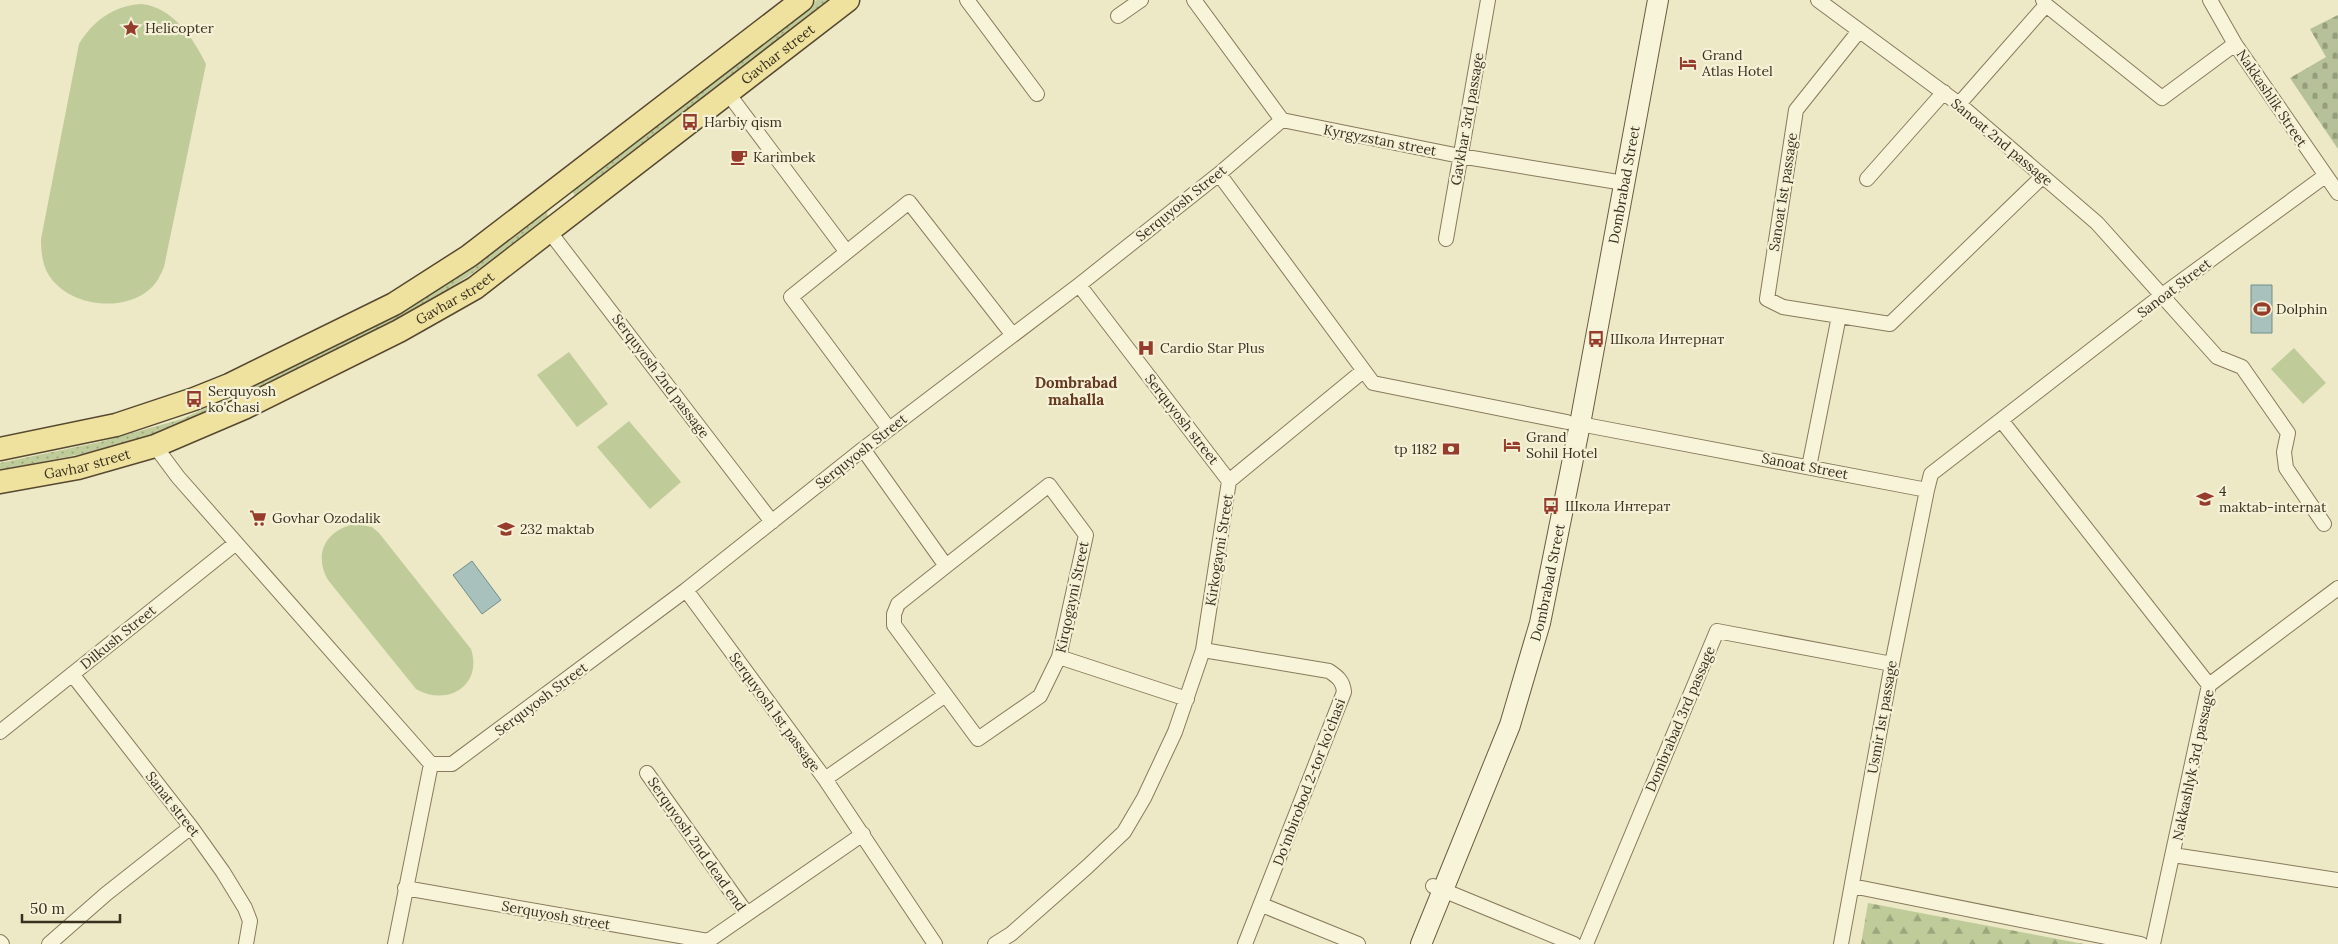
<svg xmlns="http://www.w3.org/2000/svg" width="2338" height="944" viewBox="0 0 2338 944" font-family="Lora,serif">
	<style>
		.green { fill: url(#green-dots) }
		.forest { fill: url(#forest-firs) }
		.cemetery { fill: url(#cemetery-stones) }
		.pitch { fill: #bfcc9a }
		.water { fill: #a8c1bd; stroke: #6e908c }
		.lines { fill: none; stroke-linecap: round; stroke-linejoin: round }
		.street-casing { stroke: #897a5c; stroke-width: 16 }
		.secondary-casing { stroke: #6a5b3f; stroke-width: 22 }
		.primary-casing { stroke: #574830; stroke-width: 25 }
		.street { stroke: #f8f4da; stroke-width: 14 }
		.secondary { stroke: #f8f4da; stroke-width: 20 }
		.primary { stroke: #efe29f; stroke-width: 22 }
		.labels { text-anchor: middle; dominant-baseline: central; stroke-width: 4.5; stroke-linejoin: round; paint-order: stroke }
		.poi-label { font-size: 14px; fill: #393020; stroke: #f5f1d6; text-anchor: start }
		.street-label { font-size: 14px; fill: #393020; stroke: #f5f1d6 }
		.neighbourhood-label { font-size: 15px; font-weight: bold; fill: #653820; stroke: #f5f1d6 }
	</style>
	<defs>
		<pattern id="green-dots" width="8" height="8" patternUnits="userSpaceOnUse" patternTransform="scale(1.25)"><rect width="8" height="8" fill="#bfcc9a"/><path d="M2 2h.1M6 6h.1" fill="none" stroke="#9ca67d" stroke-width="1.8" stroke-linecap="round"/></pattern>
		<pattern id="forest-firs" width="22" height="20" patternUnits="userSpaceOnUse" patternTransform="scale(1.25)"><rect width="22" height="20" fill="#bfcc9a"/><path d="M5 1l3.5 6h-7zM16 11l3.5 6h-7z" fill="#9ca67d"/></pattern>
		<pattern id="cemetery-stones" width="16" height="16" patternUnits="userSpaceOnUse" patternTransform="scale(1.25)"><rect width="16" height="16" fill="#b6c199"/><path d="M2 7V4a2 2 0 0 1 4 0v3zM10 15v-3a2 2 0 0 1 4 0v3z" fill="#959d7c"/></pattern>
	</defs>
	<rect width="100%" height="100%" fill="#ede8c6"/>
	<path class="green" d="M 817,0 L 830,0 L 576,197 L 571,189 Z
		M 543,211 L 547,212 L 548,218 C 504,252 459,284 411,313 C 360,343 304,366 251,393 L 248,387 Z
		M 227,398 L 230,405 L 186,424 L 102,450 L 0,470 L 0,463 L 100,442 L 182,419 Z"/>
	<path class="forest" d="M 1868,903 L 2084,944 L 1861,944 Z"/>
	<path class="cemetery" d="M 2338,15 L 2338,149 L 2290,78 L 2326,57 L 2310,29 Z"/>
	<path class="pitch" d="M 141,4 C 172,7 193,37 206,64 L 164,267 C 160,276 157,283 150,289 C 122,314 65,306 47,272 C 42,262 41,250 41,239 L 79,44 C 93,21 113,6 141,4 Z
		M 2294,348 L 2326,383 L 2303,404 L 2271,369 Z
		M 569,352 L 608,404 L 577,427 L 537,375 Z
		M 629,421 L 681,482 L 650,509 L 597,447 Z
		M 356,524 L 372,527 L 379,533 L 471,649 C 483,686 447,707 416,689 L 328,580 C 313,554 326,529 356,524 Z"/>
	<path class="water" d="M 2251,285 L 2272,285 L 2272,333 L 2251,333 Z
		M 472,561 L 501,600 L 482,614 L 453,575 Z"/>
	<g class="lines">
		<g class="street-casing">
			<path id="street" d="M 967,0 L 1037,94
				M 1194,0 L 1282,120 L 1460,156 L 1624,183
				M 1818,0 L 1959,104 L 2097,223 L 2217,357 L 2242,367 L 2288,433 L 2284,452 L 2286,468 L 2324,524
				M 2043,0 L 2046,5 L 2162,98 L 2235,44
				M 2210,0 L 2235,44 L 2338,193
				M 1118,16 L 1141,0
				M 1859,31 L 1796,110 L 1767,299 L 1783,307 L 1890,324 L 2043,176
				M 727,92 L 846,251
				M 1959,104 L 2046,5
				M 1219,174 L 1373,383 L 1567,422
				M 1867,179 L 1944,92
				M 549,231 L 772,522
				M 1446,239 L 1488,0
				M 1079,285 L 1229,481
				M 2001,420 L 2209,685
				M 1580,424 L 1927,490 L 1931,474 L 2161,296 L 2325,176
				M 889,429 L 791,297 L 909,202 L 1012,334
				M 155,446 L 178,477 L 431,764
				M 863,449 L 946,566 L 898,604 L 894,614 L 894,625 L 978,739 L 1040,696 L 1059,657 L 1086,535 L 1049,485 L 946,566
				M 1809,467 L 1839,316
				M 686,590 L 825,779 L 935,944
				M 1203,650 L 1329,671 C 1338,677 1343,681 1344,692 L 1245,944
				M 1059,657 L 1187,699
				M 72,674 L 191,827 L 223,872 L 245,908 L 250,921 L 246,944
				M 0,732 L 236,543
				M 647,773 L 747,914
				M 825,779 L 944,696
				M 2173,855 L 2338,880
				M 1433,886 L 1574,944
				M 1852,886 L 2141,944
				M 405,888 L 708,941
				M 1262,905 L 1358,944
				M 0,942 L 2,944
				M 49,944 L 106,894 L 191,827
				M 395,944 L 431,764 L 452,764 L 686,590 L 863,449 L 1079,285 L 1219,174 L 1282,120
				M 707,944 L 708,941 L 863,834
				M 995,944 L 1011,934 L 1087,867 L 1124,832 L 1144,798 L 1175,732 L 1203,650 L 1229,481 L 1363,371
				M 1586,944 L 1717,631 L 1892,664
				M 1841,944 L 1892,664 L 1927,490
				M 2153,944 L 2209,685 L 2338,588"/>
		</g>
		<g class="secondary-casing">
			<g id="secondary">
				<path id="s1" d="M 1421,944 L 1510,725 L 1540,623 L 1580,424 L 1658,0"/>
			</g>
		</g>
		<g class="primary-casing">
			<g id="primary">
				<path d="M 0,449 L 116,425 L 194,399 L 229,385 L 394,304 L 469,256 L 802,0"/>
				<path id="s2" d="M 0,482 L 78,468 L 155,446 L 244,408 L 399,331 L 475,288 L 848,0"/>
			</g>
		</g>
		<use href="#street" class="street"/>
		<use href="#secondary" class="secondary"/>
		<use href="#primary" class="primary"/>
	</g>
	<defs>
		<g id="sight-bare" transform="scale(1.35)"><path d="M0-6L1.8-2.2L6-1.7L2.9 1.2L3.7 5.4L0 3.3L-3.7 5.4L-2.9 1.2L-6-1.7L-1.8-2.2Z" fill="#963c2d" stroke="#f5f1d6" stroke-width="2.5" paint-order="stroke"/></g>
		<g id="hotel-bare" transform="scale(1.35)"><path d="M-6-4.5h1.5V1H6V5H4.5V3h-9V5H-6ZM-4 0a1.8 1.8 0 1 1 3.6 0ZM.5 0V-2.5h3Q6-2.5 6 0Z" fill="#963c2d" stroke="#f5f1d6" stroke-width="2.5" paint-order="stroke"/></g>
		<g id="bus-bare" transform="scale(1.35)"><path d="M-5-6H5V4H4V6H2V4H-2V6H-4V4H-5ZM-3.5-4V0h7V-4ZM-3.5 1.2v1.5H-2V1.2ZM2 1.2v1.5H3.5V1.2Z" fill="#963c2d" stroke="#f5f1d6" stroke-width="2.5" paint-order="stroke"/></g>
		<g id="cafe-bare" transform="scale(1.35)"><path d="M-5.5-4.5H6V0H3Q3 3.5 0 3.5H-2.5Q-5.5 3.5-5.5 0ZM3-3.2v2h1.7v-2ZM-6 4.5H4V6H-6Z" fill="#963c2d" stroke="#f5f1d6" stroke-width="2.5" paint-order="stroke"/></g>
		<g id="stadium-bare" transform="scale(1.35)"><path d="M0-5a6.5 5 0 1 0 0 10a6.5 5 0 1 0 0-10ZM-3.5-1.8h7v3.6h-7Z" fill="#963c2d" stroke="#f5f1d6" stroke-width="2.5" paint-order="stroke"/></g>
		<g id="hospital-bare" transform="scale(1.35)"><path d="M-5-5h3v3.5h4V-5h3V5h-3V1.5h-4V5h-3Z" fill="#963c2d" stroke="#f5f1d6" stroke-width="2.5" paint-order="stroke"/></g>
		<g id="bank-bare" transform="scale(1.35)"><path d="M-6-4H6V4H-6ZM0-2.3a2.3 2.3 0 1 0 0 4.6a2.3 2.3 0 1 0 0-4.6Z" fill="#963c2d" stroke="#f5f1d6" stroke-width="2.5" paint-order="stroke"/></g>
		<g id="school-bare" transform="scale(1.35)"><path d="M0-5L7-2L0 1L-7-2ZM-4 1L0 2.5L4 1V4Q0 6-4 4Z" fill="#963c2d" stroke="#f5f1d6" stroke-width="2.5" paint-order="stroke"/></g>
		<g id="supermarket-bare" transform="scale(1.35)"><path d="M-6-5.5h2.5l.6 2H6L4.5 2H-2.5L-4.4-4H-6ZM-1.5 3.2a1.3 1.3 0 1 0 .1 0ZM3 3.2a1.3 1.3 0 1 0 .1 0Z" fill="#963c2d" stroke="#f5f1d6" stroke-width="2.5" paint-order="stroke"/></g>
	</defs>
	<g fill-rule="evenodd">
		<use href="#sight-bare" x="131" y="28"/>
		<use href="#hotel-bare" x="1688" y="63"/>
		<use href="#bus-bare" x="690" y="122"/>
		<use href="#cafe-bare" x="739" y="157"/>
		<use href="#stadium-bare" x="2262" y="309"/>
		<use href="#bus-bare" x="1596" y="339"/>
		<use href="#hospital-bare" x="1146" y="348"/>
		<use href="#bus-bare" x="194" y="399"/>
		<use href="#hotel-bare" x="1512" y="445"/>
		<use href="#bank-bare" x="1451" y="449"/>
		<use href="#school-bare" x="2205" y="499"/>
		<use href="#bus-bare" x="1551" y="506"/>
		<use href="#supermarket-bare" x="258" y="518"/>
		<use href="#school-bare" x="506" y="529"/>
	</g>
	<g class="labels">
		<g class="poi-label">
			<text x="145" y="28">Helicopter</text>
			<text x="1702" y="55">Grand<tspan x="1702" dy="16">Atlas Hotel</tspan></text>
			<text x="704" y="122">Harbiy qism</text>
			<text x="753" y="157">Karimbek</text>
			<text x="2276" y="309">Dolphin</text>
			<text x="1610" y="339">Школа Интернат</text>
			<text x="1160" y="348">Cardio Star Plus</text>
			<text x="208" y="391">Serquyosh<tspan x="208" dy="16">ko'chasi</tspan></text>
			<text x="1526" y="437">Grand<tspan x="1526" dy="16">Sohil Hotel</tspan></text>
			<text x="1437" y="449" text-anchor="end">tp 1182</text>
			<text x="2219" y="491">4<tspan x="2219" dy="16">maktab-internat</tspan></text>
			<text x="1565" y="506">Школа Интерат</text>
			<text x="272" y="518">Govhar Ozodalik</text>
			<text x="520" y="529">232 maktab</text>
		</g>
		<g class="street-label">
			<text stroke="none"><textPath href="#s2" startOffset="899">Gavhar street</textPath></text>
			<text transform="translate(2272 98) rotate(56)">Nakkashlik Street</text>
			<text transform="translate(1467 119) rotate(-80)">Gavkhar 3rd passage</text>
			<text transform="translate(1380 140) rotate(11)">Kyrgyzstan street</text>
			<text transform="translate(2002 142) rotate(40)">Sanoat 2nd passage</text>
			<text stroke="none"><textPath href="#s1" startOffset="789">Dombrabad Street</textPath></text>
			<text transform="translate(1783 192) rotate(-81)">Sanoat 1st passage</text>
			<text transform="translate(1181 203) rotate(-39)">Serquyosh Street</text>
			<text transform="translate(2174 288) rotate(-37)">Sanoat Street</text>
			<text stroke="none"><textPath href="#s2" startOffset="494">Gavhar street</textPath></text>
			<text transform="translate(661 376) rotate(53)">Serquyosh 2nd passage</text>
			<text transform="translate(1182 419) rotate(52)">Serquyosh street</text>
			<text transform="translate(861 451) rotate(-38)">Serquyosh Street</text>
			<text stroke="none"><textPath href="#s2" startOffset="89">Gavhar street</textPath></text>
			<text transform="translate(1805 466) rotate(11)">Sanoat Street</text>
			<text transform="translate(1219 550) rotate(-81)">Kirkogayni Street</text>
			<text stroke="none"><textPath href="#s1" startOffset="384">Dombrabad Street</textPath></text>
			<text transform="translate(1072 597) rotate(-78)">Kirqogayni Street</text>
			<text transform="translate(118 637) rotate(-39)">Dilkush Street</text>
			<text transform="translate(541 699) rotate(-37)">Serquyosh Street</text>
			<text transform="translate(775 712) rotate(54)">Serquyosh 1st passage</text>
			<text transform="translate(1882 717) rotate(-80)">Usmir 1st passage</text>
			<text transform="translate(1680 719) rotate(-67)">Dombrabad 3rd passage</text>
			<text transform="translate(2193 765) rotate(-78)">Nakkashlyk 3rd passage</text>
			<text transform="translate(1309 782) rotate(-69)">Do'mbirobod 2-tor ko'chasi</text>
			<text transform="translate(173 804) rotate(52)">Sanat street</text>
			<text transform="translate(697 844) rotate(55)">Serquyosh 2nd dead end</text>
			<text transform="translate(556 915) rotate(10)">Serquyosh street</text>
		</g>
		<g class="neighbourhood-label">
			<text x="1076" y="382">Dombrabad<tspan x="1076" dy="17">mahalla</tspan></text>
		</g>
	</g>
	<path d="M22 914v8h98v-8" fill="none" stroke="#393020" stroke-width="2.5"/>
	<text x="30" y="914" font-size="15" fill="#393020" stroke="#f5f1d6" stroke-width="4" paint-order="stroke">50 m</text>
</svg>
